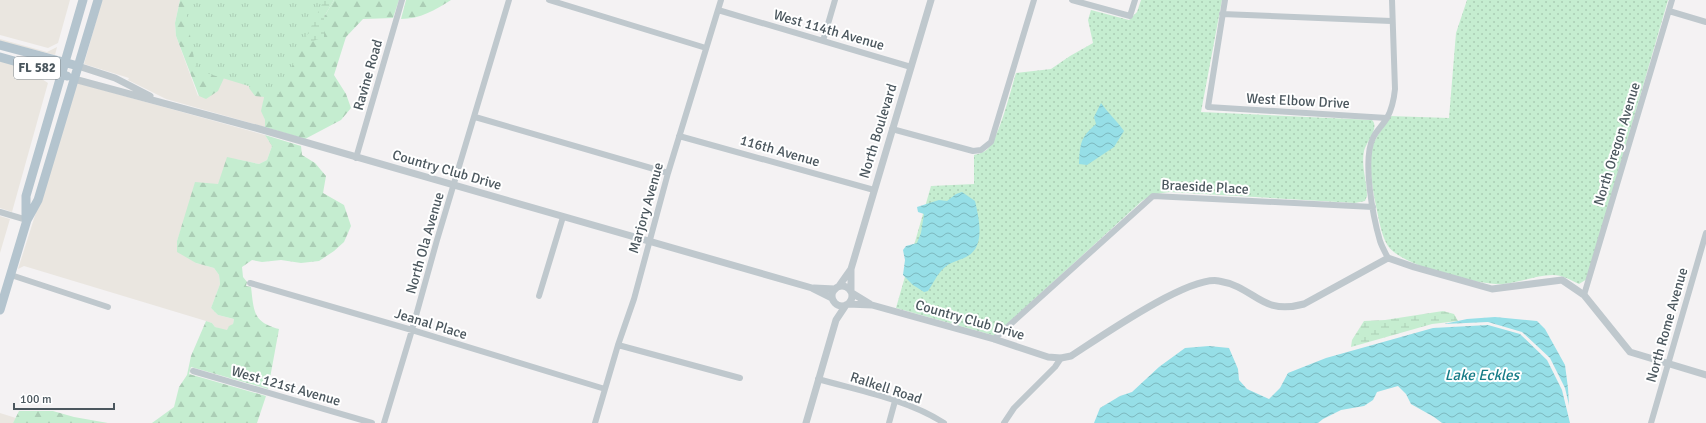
<svg xmlns="http://www.w3.org/2000/svg" width="1706" height="423" viewBox="0 0 1706 423" font-family="Signika,sans-serif">
	<style>
		.commercial { fill: #eae6e0 }
		.grass { fill: url(#grass-dots) }
		.forest { fill: url(#forest-firs) }
		.wetland { fill: url(#wetland-marsh) }
		.park { fill: url(#park-tufts) }
		.water { fill: url(#water-waves) }
		.lines { fill: none; stroke-linecap: round; stroke-linejoin: round }
		.minor { stroke: #bfc8cd; stroke-width: 6 }
		.tertiary { stroke: #bfc8cd; stroke-width: 7 }
		.primary { stroke: #b4c4ce; stroke-width: 9 }
		.labels { text-anchor: middle; dominant-baseline: central; stroke-width: 4; stroke-linejoin: round; paint-order: stroke }
		.shield { fill: #fff; stroke: #81898e; stroke-width: 1 }
		.shield-label { font-size: 13px; font-weight: bold; fill: #4b575e }
		.street-label { font-size: 14px; fill: #4b575e; stroke: #fff }
		.water-label { font-size: 15px; font-style: italic; fill: #177c87; stroke: #fff }
	</style>
	<defs>
		<pattern id="grass-dots" width="8" height="8" patternUnits="userSpaceOnUse"><rect width="8" height="8" fill="#c5edd0"/><path d="M2 2h.1M6 6h.1" fill="none" stroke="#abcdb5" stroke-width="1.8" stroke-linecap="round"/></pattern>
		<pattern id="forest-firs" width="22" height="20" patternUnits="userSpaceOnUse"><rect width="22" height="20" fill="#c5edd0"/><path d="M5 1l3.5 6h-7zM16 11l3.5 6h-7z" fill="#abcdb5"/></pattern>
		<pattern id="wetland-marsh" width="20" height="14" patternUnits="userSpaceOnUse"><rect width="20" height="14" fill="#c5edd0"/><path d="M1 5h8M5 5V1M11 12h8M15 12V8" fill="none" stroke="#abcdb5"/></pattern>
		<pattern id="park-tufts" width="24" height="20" patternUnits="userSpaceOnUse"><rect width="24" height="20" fill="#c5edd0"/><path d="M3 7l-1-3M5 7V3M7 7l1-3M15 17l-1-3M17 17v-4M19 17l1-3" fill="none" stroke="#abcdb5"/></pattern>
		<pattern id="water-waves" width="16" height="10" patternUnits="userSpaceOnUse"><rect width="16" height="10" fill="#96dfe7"/><path d="M0 5q4-4 8 0t8 0" fill="none" stroke="#7cb8be"/></pattern>
	</defs>
	<rect width="100%" height="100%" fill="#f4f2f3"/>
	<path class="commercial" d="M 0,0 L 70,0 L 58,43 L 48,48 L 0,35 Z
		M 102,0 L 180,0 L 175,23 L 176,36 L 198,96 L 224,78 L 234,67 L 264,97 L 262,111 L 265,120 L 265,127 L 166,99 L 128,80 L 129,78 L 84,64 Z
		M 0,39 L 47,52 L 57,47 L 55,55 L 0,41 Z
		M 0,61 L 25,68 L 48,83 L 12,212 L 0,208 Z
		M 77,83 L 265,135 L 272,146 L 267,160 L 259,164 L 236,159 L 218,184 L 182,226 L 177,241 L 196,263 L 214,268 L 219,275 L 220,284 L 211,308 L 218,315 L 234,319 L 233,324 L 227,331 L 215,327 L 212,323 L 206,321 L 24,266 L 18,269 Z
		M 0,216 L 10,219 L 0,253 Z
		M 0,413 L 16,418 L 13,423 L 0,423 Z"/>
	<path class="grass" d="M 1141,0 L 1222,0 L 1201,112 L 1372,120 C 1380,128 1366,142 1364,151 C 1361,166 1367,182 1367,196 L 1365,201 L 1355,203 L 1170,192 C 1159,193 1151,195 1142,201 L 995,335 L 992,335 L 896,308 L 931,186 L 974,184 L 974,155 C 977,154 982,153 985,151 C 998,144 1011,89 1016,73 L 1051,69 L 1070,56 L 1093,43 L 1088,20 L 1091,10 L 1129,20 L 1137,12 Z
		M 1467,0 L 1668,0 L 1587,279 L 1579,284 C 1571,280 1562,275 1553,275 C 1536,275 1519,283 1502,284 C 1479,285 1401,266 1388,246 C 1381,235 1379,219 1376,206 C 1373,189 1367,161 1373,145 C 1377,135 1385,125 1390,116 L 1449,118 L 1456,33 Z"/>
	<path class="forest" d="M 180,0 L 265,0 L 324,17 L 334,0 L 399,0 L 393,18 L 363,19 L 346,37 L 334,75 L 346,94 L 351,108 L 341,120 L 305,139 L 265,127 L 265,120 L 261,111 L 264,97 L 255,96 L 249,88 L 250,78 L 224,78 L 218,91 L 206,99 L 199,96 L 176,36 L 175,23 Z
		M 406,0 L 451,0 C 435,10 420,19 401,19 Z
		M 265,135 L 301,146 L 302,155 L 315,163 L 326,176 L 323,193 L 344,205 L 351,226 L 344,242 L 334,251 L 319,261 L 301,263 L 281,260 L 262,262 L 252,260 L 242,267 L 243,277 L 247,282 L 246,286 L 251,287 C 254,312 253,322 279,329 L 268,389 L 191,367 L 189,374 L 266,396 L 257,423 L 152,423 L 174,407 L 179,387 L 187,375 L 191,356 L 206,321 L 212,323 L 215,327 L 227,330 L 229,326 L 233,324 L 234,319 L 218,315 L 211,308 L 220,284 L 219,275 L 214,268 L 196,263 L 177,252 L 177,241 L 195,182 L 218,184 L 227,157 L 259,164 L 267,160 L 272,146 Z
		M 19,411 L 53,411 L 74,417 L 108,423 L 13,423 Z"/>
	<path class="wetland" d="M 265,0 L 334,0 L 324,17 L 324,37 L 308,43 L 288,34 Z
		M 1443,311 L 1454,314 L 1458,321 L 1432,324 L 1351,347 L 1352,340 L 1364,321 L 1385,320 Z"/>
	<path class="park" d="M 184,0 L 324,0 L 278,95 L 196,70 Z"/>
	<path class="water" d="M 1101,103 C 1108,113 1117,121 1124,131 L 1114,147 L 1087,165 L 1079,164 C 1080,144 1080,138 1096,124 L 1094,117 Z
		M 962,192 L 975,201 C 979,219 986,247 966,257 C 958,261 950,262 944,268 C 937,274 933,284 928,291 L 924,292 L 913,285 L 903,275 L 905,260 L 903,250 L 906,246 L 917,243 L 921,233 L 924,214 L 918,212 L 917,207 L 939,200 L 947,201 L 956,194 Z
		M 1495,317 L 1537,321 L 1545,329 L 1565,365 L 1568,388 L 1569,405 L 1565,388 L 1550,358 L 1522,332 L 1488,322 L 1444,324 L 1467,319 Z
		M 1488,325 L 1520,334 L 1547,360 L 1562,390 L 1570,423 L 1442,423 L 1434,417 L 1411,404 L 1406,394 L 1398,386 L 1377,392 L 1373,400 L 1364,406 L 1341,410 L 1323,419 L 1318,423 L 1094,423 L 1100,408 L 1120,396 L 1132,392 L 1159,367 L 1185,348 L 1209,346 L 1229,348 L 1238,369 L 1239,380 L 1247,389 L 1269,399 L 1280,388 L 1288,373 L 1326,358 L 1433,328 Z"/>
	<g class="lines">
		<path class="minor" d="M 549,0 L 706,48
			M 1072,0 L 1130,16 L 1135,0
			M 1225,0 L 1208,107 L 1387,118
			M 718,10 L 911,67
			M 1669,11 L 1706,22
			M 1222,14 L 1391,21
			M 823,41 L 835,0
			M 475,117 L 668,173
			M 892,129 L 973,151 L 981,150 L 991,142 L 1034,0
			M 679,136 L 874,190
			M 356,158 L 402,0
			M 0,212 L 27,220
			M 1388,258 C 1385,252 1382,247 1380,241 C 1373,217 1362,160 1373,138 C 1376,131 1383,125 1387,118 C 1392,109 1394,99 1395,89 L 1392,0
			M 11,275 L 108,307
			M 250,283 L 412,330 L 605,389
			M 1584,295 L 1672,0
			M 539,296 L 563,217
			M 994,339 L 1153,196 L 1373,207
			M 618,345 L 740,378
			M 193,371 L 372,423
			M 818,379 C 860,391 907,399 944,423
			M 384,423 L 412,330 L 437,240 L 509,0
			M 595,423 L 618,345 L 634,299 L 668,173 L 721,0
			M 889,423 L 895,401
			M 1004,423 L 1014,408 L 1055,367 L 1061,358
			M 1651,423 L 1706,233"/>
		<path class="tertiary" d="M 78,66 L 115,78 L 150,96
			M 74,79 L 256,128 L 812,288 L 832,298
			M832 296a10 10 0 1 1 20 0a10 10 0 1 1-20 0Z
			M 839,286 L 851,269
			M 814,288 L 835,289
			M 851,291 L 851,269 L 931,0
			M 852,293 L 870,304
			M 848,304 L 872,305 L 994,339 L 1048,357 L 1061,358 L 1071,356 C 1099,338 1189,275 1219,281 C 1256,287 1260,316 1304,304 L 1388,258 L 1414,267 L 1492,289 L 1562,280 L 1584,295 L 1630,352 L 1706,375
			M 806,423 L 836,320 L 846,305"/>
		<path class="primary" d="M 0,45 L 78,66
			M 0,57 L 67,76
			M 26,218 L 26,196 L 83,0
			M 0,310 L 27,220 L 38,200 L 98,0"/>
	</g>
	<g class="labels">
		<rect class="shield" x="14" y="57" width="46" height="22" rx="3"/>
		<g class="shield-label">
			<text x="37" y="68">FL 582</text>
		</g>
		<g class="street-label">
			<text transform="translate(829 30) rotate(16)">West 114th Avenue</text>
			<text transform="translate(368 75) rotate(-74)">Ravine Road</text>
			<text transform="translate(1298 101) rotate(3)">West Elbow Drive</text>
			<text transform="translate(878 131) rotate(-73)">North Boulevard</text>
			<text transform="translate(1617 144) rotate(-73)">North Oregon Avenue</text>
			<text transform="translate(780 151) rotate(16)">116th Avenue</text>
			<text transform="translate(447 170) rotate(16)">Country Club Drive</text>
			<text transform="translate(1205 187) rotate(3)">Braeside Place</text>
			<text transform="translate(646 208) rotate(-74)">Marjory Avenue</text>
			<text transform="translate(425 243) rotate(-74)">North Ola Avenue</text>
			<text transform="translate(970 320) rotate(16)">Country Club Drive</text>
			<text transform="translate(431 324) rotate(17)">Jeanal Place</text>
			<text transform="translate(1667 325) rotate(-74)">North Rome Avenue</text>
			<text transform="translate(286 386) rotate(16)">West 121st Avenue</text>
			<text transform="translate(886 388) rotate(18)">Ralkell Road</text>
		</g>
		<g class="water-label">
			<text x="1482" y="375">Lake Eckles</text>
		</g>
	</g>
	<path d="M14 403v6h100v-6" fill="none" stroke="#4b575e" stroke-width="2"/>
	<text x="20" y="403" font-size="12" fill="#4b575e" stroke="#ffffff" stroke-width="3" paint-order="stroke">100 m</text>
</svg>
